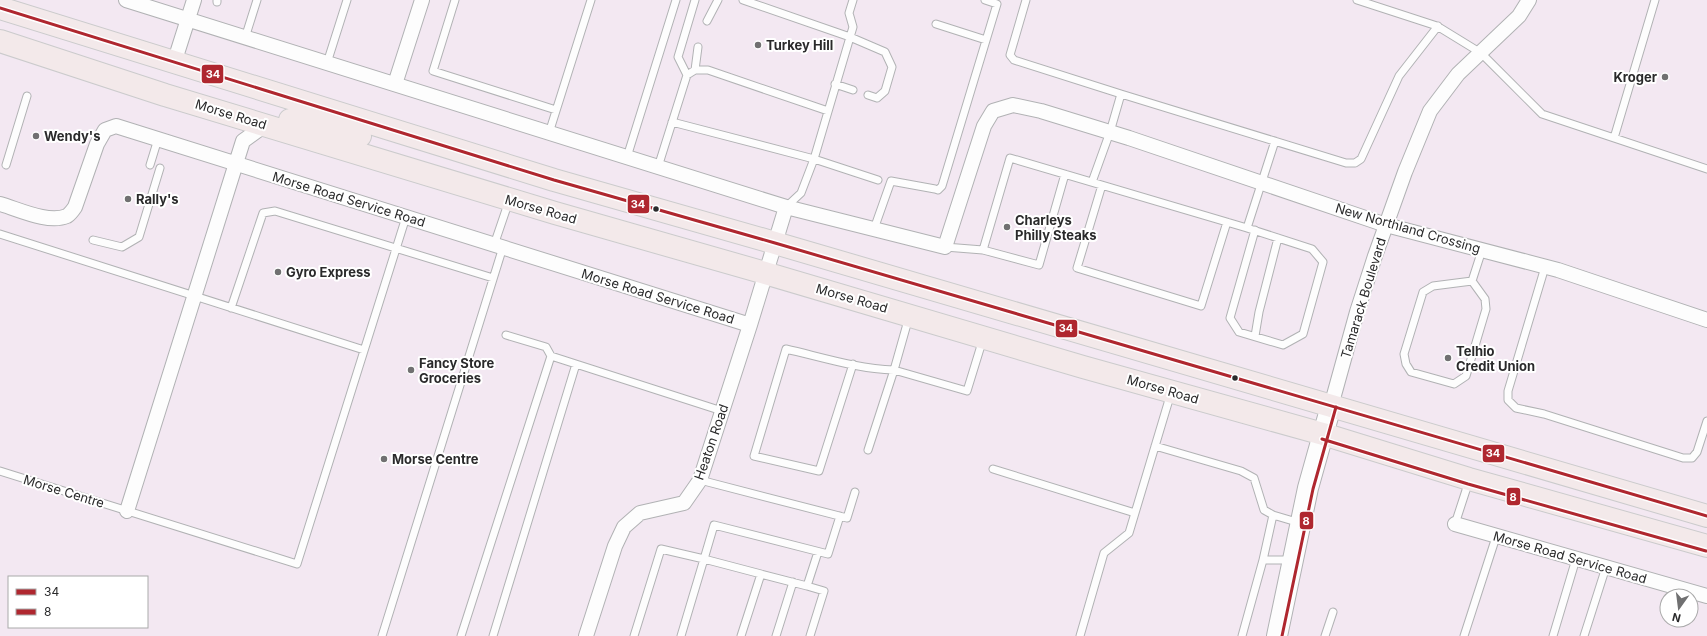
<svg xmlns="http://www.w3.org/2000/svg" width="1707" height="636" viewBox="0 0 1707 636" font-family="Inter,sans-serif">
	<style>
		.commercial { fill: #f3e8f2; fill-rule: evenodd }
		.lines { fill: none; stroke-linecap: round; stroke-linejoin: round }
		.lane-casing { stroke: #b1b2b4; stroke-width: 9 }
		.street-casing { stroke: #b1b2b4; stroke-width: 16 }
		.secondary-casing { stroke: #b1b2b4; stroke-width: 22 }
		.primary-casing { stroke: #cbcbcc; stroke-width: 24 }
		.lane { stroke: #fdfdfd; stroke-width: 7 }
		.street { stroke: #fdfdfd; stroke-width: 14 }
		.secondary { stroke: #fdfdfd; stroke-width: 20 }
		.primary { stroke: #f3e9ea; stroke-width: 22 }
		.bus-1-casing { stroke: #fff; stroke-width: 6 }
		.bus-2-casing { stroke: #fff; stroke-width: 6 }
		.bus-1 { stroke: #af272f; stroke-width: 3 }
		.bus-2 { stroke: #af272f; stroke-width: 3 }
		.poi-dot { fill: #707071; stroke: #fff; stroke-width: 1.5 }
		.bus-dot { fill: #2a2a2b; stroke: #fff; stroke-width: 1.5 }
		.labels { text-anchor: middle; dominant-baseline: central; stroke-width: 4; stroke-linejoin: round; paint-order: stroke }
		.poi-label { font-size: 13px; font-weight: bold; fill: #2a2a2b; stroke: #fff; text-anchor: start }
		.street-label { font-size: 13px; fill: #2a2a2b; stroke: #fff }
		.line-badge { stroke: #fff; stroke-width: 1.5 }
		.badge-label { font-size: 11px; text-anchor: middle; font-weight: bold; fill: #fff }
	</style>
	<rect width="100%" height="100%" fill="#f1f2f4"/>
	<path class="commercial" d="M 0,0 L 1707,0 L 1707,636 L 0,636 ZM 9,577 L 147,577 L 147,627 L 9,627 ZM 1667,596 L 1691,596 L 1691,620 L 1667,620 Z"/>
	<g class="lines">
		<g class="lane-casing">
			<path id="lane" d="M 455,0 L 433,71 L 556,110
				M 743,0 L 850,37 L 885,52 L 892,67 L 885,91 L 877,98 L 868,95
				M 1026,0 L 1010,55 L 1014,60 L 1121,94 L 1110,132 L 1092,182
				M 1357,0 L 1437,26 L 1481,53 L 1542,114 L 1707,169
				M 217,2 L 217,0
				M 707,21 L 718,0
				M 936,24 L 986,40
				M 245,38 L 257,0
				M 327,63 L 347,0
				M 695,70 L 698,47
				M 687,75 L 695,70 L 708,70 L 828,111
				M 835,84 L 853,90
				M 1121,94 L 1346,163 L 1355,163 L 1361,159 L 1399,76 L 1438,26
				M 672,122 L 814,159 L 878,180
				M 549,133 L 591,0
				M 1614,138 L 1655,0
				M 627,157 L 676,0
				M 6,165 L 27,96
				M 150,165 L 158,139
				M 658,167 L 687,75 L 678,57 L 695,0
				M 1102,185 L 1077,268 L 1201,306 L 1227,222
				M 786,207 L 801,193 L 814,159 L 853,27 L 849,13 L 853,0
				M 1247,228 L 1275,141
				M 874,229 L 891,181 L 935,189 L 938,190 L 942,186 L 997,4 L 985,0
				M 0,234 L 364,350
				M 93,240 L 122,247 L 139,237 L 160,168
				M 494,245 L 509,201
				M 945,247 L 983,250 L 1010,158 L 1247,228 L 1312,249 L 1323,262 L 1303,334 L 1283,345 L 1239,332 L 1230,318 L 1255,230
				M 983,250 L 1039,265 L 1065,174
				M 1545,267 L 1508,391 L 1508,400 L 1516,408 L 1544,414 L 1683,458 L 1692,458 L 1697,452 L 1707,421
				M 1472,281 L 1485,299 L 1486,309 L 1466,376 L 1454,384 L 1411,372 L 1406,364 L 1404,354 L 1423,292 L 1433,286 Z
				M 1472,281 L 1482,250
				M 231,308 L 263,213 L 275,211 L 493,278
				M 909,317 L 894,370 L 967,391 L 983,339
				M 1255,336 L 1259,312 L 1278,238
				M 551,356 L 722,411
				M 853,364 L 819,471 L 754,456 L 786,349 C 821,357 858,369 894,370 L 868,450
				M 1155,446 L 1241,471 L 1254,478 L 1264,510 L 1273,515
				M 993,469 L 1135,513
				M 0,471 L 297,564 L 406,217
				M 700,480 L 847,518 L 855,492
				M 1455,524 L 1469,481
				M 1263,560 L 1273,515 L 1300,523
				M 807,586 L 824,591 L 810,636
				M 382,636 L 503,247
				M 461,636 L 551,356 L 546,347 L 506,335
				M 493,636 L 576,364
				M 634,636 L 661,549 L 704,559 L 714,525 L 828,554 L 840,516
				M 681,636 L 704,559 L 761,574
				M 741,636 L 761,574 L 807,586 L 818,552
				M 776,636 L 793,582
				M 1080,636 L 1104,553 L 1129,533 L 1171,393
				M 1242,636 L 1263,560 L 1292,560
				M 1325,636 L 1333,612
				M 1464,636 L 1496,537
				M 1553,636 L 1576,559
				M 1584,636 L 1606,567"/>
		</g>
		<g class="street-casing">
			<path id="street" d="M 126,0 L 786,207 L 750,325 L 700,480 L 684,503 L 640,513 L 624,527 L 615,546 L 586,636
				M 174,63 L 194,0
				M 395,84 L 422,0
				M 0,204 C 18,209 48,224 67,216 C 70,214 73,210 75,207 L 97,144 L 105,130 L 116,126 L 750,325
				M 786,207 L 945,247 L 984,126 L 993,111 L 1013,105 L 1041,111 L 1129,138 L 1386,225 L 1558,270 L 1707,320
				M 1331,406 L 1357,312 L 1375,256 L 1405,172 L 1430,111 L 1458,74 L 1519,16 L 1529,0
				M 127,511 L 243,141 L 265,125
				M 1455,524 L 1707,596"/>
		</g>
		<g class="secondary-casing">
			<path id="secondary" d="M 1277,636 L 1308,488 L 1331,406"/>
		</g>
		<g class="primary-casing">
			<path id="primary" d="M 0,8 L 554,180 L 775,243 L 1707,516
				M 0,41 L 165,95 L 555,213 L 765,273 L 1083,367 L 1323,434 L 1469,479 L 1707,546
				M 290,120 L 336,129 L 360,136"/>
		</g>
		<use href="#lane" class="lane"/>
		<use href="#street" class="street"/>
		<use href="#secondary" class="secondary"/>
		<use href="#primary" class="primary"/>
		<g class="bus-1-casing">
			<path id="bus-1" d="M 0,8 L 554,180 L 775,243 L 1707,516"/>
		</g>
		<g class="bus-2-casing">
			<path id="bus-2" d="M 1322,439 L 1468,484 L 1706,551
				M 1282,636 L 1313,489 L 1336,407"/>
		</g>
		<use href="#bus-1" class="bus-1"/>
		<use href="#bus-2" class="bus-2"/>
	</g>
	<g class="poi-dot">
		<circle cx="758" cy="45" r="4"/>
		<circle cx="1665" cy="77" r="4"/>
		<circle cx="36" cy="136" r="4"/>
		<circle cx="128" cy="199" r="4"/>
		<circle cx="1007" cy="227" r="4"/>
		<circle cx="278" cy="272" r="4"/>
		<circle cx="1448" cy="358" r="4"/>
		<circle cx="411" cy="370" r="4"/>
		<circle cx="384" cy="459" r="4"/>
	</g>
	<g class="bus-dot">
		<circle cx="656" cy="209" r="3.5"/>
		<circle cx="1235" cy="378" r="3.5"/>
	</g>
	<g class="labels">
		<g class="poi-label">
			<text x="766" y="45">Turkey Hill</text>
			<text x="1657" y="77" text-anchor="end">Kroger</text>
			<text x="44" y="136">Wendy's</text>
			<text x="136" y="199">Rally's</text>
			<text x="1015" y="220">Charleys<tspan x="1015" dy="15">Philly Steaks</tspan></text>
			<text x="286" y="272">Gyro Express</text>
			<text x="1456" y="351">Telhio<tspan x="1456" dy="15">Credit Union</tspan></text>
			<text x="419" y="363">Fancy Store<tspan x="419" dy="15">Groceries</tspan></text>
			<text x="392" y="459">Morse Centre</text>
		</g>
		<g class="street-label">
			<text transform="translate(231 114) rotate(17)">Morse Road</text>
			<text transform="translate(349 199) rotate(17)">Morse Road Service Road</text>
			<text transform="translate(541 209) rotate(16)">Morse Road</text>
			<text transform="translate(1408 228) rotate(16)">New Northland Crossing</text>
			<text transform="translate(658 296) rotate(17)">Morse Road Service Road</text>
			<text transform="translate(852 298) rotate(16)">Morse Road</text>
			<text transform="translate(1363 298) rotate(-73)">Tamarack Boulevard</text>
			<text transform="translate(1163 389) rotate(16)">Morse Road</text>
			<text transform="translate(711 442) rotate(-71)">Heaton Road</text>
			<text transform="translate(64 491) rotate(17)">Morse Centre</text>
			<text transform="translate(1570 557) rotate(16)">Morse Road Service Road</text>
		</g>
	</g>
	<g class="line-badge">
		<rect x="201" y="64" width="23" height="20" rx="4" fill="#af272f"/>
		<rect x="627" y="194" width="23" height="20" rx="4" fill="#af272f"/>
		<rect x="1055" y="319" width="23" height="19" rx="4" fill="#af272f"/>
		<rect x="1482" y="444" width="23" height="19" rx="4" fill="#af272f"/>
		<rect x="1506" y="487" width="15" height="19" rx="4" fill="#af272f"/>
		<rect x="1299" y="511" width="15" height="19" rx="4" fill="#af272f"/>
	</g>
	<g class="badge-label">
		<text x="213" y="78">34</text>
		<text x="638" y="208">34</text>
		<text x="1066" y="332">34</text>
		<text x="1493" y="457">34</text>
		<text x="1513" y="501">8</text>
		<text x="1306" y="525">8</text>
	</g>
	<rect x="8" y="576" width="140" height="52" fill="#ffffff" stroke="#aaaaaa"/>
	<rect x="16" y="589" width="20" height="6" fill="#af272f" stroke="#aaaaaa"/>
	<text x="44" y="596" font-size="12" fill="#2a2a2b">34</text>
	<rect x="16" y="609" width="20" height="6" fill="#af272f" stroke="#aaaaaa"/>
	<text x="44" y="616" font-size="12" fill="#2a2a2b">8</text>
	<g transform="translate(1679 608) rotate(194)"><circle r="19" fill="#ffffff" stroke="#aaaaaa"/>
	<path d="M0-3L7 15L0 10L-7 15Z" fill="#707071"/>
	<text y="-6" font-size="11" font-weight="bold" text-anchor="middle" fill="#2a2a2b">N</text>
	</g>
</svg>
